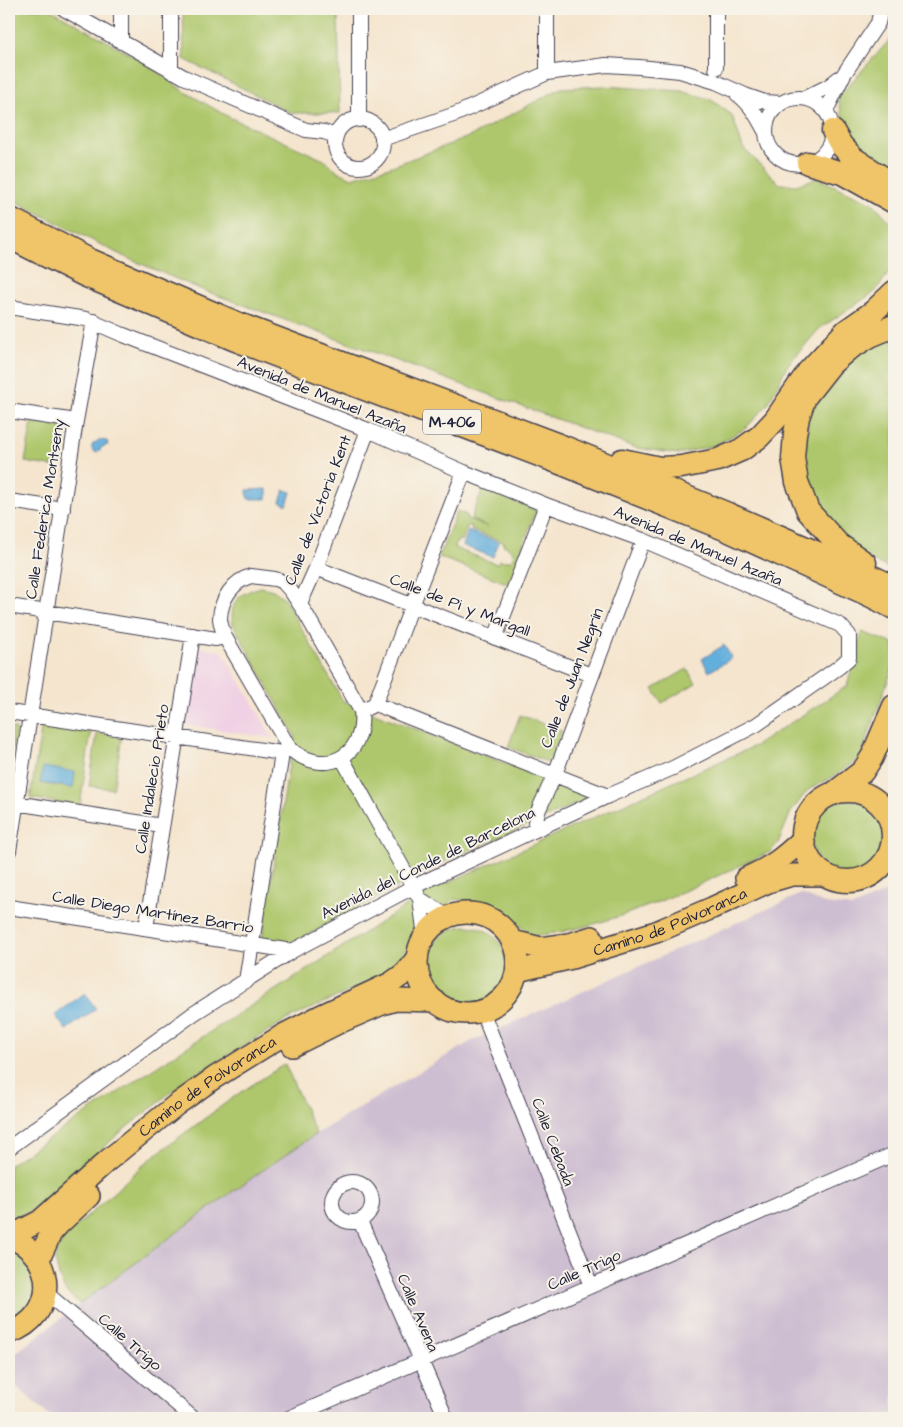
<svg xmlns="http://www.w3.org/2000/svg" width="903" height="1427" viewBox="0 0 903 1427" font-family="'Architects Daughter',sans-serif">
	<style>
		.built { fill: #f0d0e4 }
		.industrial { fill: #cebed1 }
		.green { fill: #aec76c; stroke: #687454; fill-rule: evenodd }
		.water { fill: #63afdc; stroke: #42688c }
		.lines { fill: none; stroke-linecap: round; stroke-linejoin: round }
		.minor-casing { stroke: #423f51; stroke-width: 16 }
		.primary-casing { stroke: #423f51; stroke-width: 24 }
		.trunk-casing { stroke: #423f51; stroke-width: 25 }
		.minor { stroke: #fff; stroke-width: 14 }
		.primary { stroke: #f0c469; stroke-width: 21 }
		.trunk { stroke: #f0c469; stroke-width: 22 }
		.labels { text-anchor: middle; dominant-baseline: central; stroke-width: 4; stroke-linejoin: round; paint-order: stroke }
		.shield { fill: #f7f3e8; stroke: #62616f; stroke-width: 1 }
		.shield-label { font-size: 15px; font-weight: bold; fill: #22223b }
		.street-label { font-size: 16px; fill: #22223b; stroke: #f7f3e8 }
	</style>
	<rect width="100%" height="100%" fill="#f7f3e8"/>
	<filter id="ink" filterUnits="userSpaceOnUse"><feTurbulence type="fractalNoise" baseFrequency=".02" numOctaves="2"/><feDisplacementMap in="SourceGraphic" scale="10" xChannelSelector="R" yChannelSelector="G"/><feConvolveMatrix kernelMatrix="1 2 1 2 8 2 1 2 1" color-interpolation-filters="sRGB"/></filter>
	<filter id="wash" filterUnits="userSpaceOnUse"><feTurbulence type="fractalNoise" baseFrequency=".0096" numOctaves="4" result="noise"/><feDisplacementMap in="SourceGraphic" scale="20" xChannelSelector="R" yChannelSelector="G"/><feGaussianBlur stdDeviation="1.12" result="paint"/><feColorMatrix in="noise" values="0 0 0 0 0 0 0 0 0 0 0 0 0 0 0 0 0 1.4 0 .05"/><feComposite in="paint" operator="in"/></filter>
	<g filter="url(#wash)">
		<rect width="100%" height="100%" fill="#f5e5ce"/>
		<path class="built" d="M 199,647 L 222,651 L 273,738 L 187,725 Z"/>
		<path class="industrial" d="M 894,888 L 894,1418 L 52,1418 L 9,1380 L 9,1358 L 80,1304 L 240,1186 L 316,1134 L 397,1085 L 472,1041 L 801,894 L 825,904 L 853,907 Z"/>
		<path class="green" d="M 9,9 L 50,9 L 142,61 L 182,90 L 227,116 L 324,160 L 337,171 L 352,178 L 390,167 L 471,136 L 561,88 L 603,86 L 681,91 L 710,99 L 732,115 L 743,148 L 780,184 L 796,185 L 817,178 L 873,203 L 894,226 L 894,265 L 876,291 L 819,329 L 787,366 L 768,404 L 746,428 L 716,445 L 679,454 L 636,448 L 200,289 L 125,257 L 9,198 Z
			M 183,9 L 338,9 L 340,113 L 292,113 L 184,59 Z
			M 894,35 L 894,171 L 848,145 L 838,97 Z
			M 894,340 L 894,571 L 865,557 L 821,518 L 801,466 L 810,412 L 832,371 L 876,343 Z
			M 32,422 L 62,427 L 56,467 L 25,462 Z
			M 483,489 L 536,510 L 509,584 L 439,557 L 457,511 L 467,515 L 466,518 L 488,527 L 471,519 ZM 468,525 L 472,527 L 471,530 L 504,542 L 503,545 C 520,551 515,565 499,560 L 497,564 L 454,548 L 458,540 L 462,541 Z
			M 261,587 L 273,590 L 284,598 L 343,701 L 592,797 L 430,868 L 395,888 L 293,943 L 262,939 L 288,771 L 295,736 L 233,624 C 229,601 240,593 261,587 Z
			M 862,632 L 894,644 L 894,664 L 860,758 L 836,775 L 808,790 L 791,812 L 778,843 L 770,852 C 694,886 617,927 533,936 L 494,906 L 454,899 L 411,940 L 403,955 L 394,967 L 385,975 L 288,1019 L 235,1051 L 171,1092 L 122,1131 L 34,1209 L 25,1214 L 9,1218 L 9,1165 L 173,1056 L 429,891 L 757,745 L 847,686 Z
			M 687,669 L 696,683 L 662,703 L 653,689 Z
			M 520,715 L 562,731 L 550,763 L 508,747 Z
			M 42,724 L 91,732 L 80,806 L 30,798 Z
			M 9,728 L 16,729 L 9,774 Z
			M 97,733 L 122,736 L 113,789 L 89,786 Z
			M811 837a37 37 0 1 1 74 0a37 37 0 1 1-74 0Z
			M427 966a40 40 0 1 1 80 0a40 40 0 1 1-80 0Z
			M 285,1064 L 316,1134 L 240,1186 L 80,1304 L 66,1292 L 59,1276 L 55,1260 L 57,1249 L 66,1236 L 151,1158 L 238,1094 Z
			M 9,1246 C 17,1250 31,1261 34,1270 C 37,1281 37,1296 31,1305 C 25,1314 17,1317 9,1322 Z"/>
		<path class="water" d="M 99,440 L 107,441 L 108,445 L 102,447 L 98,452 L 94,452 L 92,449 L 92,445 Z
			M 267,489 L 267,499 L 248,499 L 247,490 Z
			M 284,490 L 291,492 L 287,505 L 280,502 Z
			M 468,531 L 499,542 L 493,557 L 463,546 Z
			M 724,645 L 732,658 L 709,672 L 702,659 Z
			M 43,767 L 75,772 L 73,788 L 40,783 Z
			M 85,993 L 96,1009 L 66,1030 L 55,1015 Z"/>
	</g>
	<g filter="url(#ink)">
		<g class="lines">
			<g class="minor-casing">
				<path id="minor" d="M 64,9 L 184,77 L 306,130 L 324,132 L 336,136
					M 171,9 L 171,71
					M 547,9 L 547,73
					M 716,9 L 716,68
					M 121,42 L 121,9
					M 737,94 C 751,104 758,118 766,133
					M766 131a33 33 0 1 1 66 0a33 33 0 1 1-66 0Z
					M 805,98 L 829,86 L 839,78
					M 826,111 L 844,74 L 878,23 L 881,9
					M335 143a24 24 0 1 1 48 0a24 24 0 1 1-48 0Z
					M 359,120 L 359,9
					M 382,139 L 456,114 L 547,73 L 606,65 L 639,67 L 680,71 L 716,82 L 745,95 L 765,102 L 781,103
					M 9,307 L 86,319 L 121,334 L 368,430 L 464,472 L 546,505 L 643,540 L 840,625 L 849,635 L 849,658 L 839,667 L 756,725 L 673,768 L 608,796 L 413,887 L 292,951 L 193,1014 L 9,1148
					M 9,411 L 76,421
					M 9,501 L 63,509
					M 316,568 L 591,675
					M 251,576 L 275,579 L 283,582 L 291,591 L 306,614 L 361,711 C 366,756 326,778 290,749 L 225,637 C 223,631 220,624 220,618 C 221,599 233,581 251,576 Z
					M 300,604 L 316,568 L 368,430
					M 9,606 L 216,639 L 225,637
					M 495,638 L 546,505
					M 375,704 L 608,796
					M 361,711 L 375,704 L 408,616 L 464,472
					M 9,712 L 282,753
					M 342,758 L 420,899 L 425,937
					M 9,802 L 162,826
					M 537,828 L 535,822 L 539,809 L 555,774 L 643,540
					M 9,851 L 76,421 L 94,321
					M 420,899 L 448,917
					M 9,907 L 292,951
					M 146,928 L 193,635
					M 246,981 L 281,760 L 282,753 L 289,749
					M 482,1011 L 591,1286
					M332 1202a20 20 0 1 1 40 0a20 20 0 1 1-40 0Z
					M 360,1221 L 446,1418
					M 45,1292 L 193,1418
					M 289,1418 L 591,1286 L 894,1154"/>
			</g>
			<g class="primary-casing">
				<g id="primary">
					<path d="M 746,878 C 771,867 783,858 803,839"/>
					<circle cx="467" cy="963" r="50"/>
					<path d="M 512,941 L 541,948 L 569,944 L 592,937"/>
					<path id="s1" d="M 517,971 L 572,958 L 656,932 L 712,908 L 768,882 L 792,875 L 824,875"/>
					<path d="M 292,1046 L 338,1023 L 382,1004 L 396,1000 L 435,1001"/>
					<path id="s2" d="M 9,1237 L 40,1221 L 107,1161 L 176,1105 L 214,1078 L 283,1035 L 320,1016 L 391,983 L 405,973 L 417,958"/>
					<path d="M 9,1237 C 57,1255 59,1316 9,1333"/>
					<path d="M 39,1259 L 51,1233 L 59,1224 L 89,1196"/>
				</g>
			</g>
			<g class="trunk-casing">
				<path id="trunk" d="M 833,131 L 841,145 L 853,158 L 894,185
					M 808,163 L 842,173 L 894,202
					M 9,218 L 90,260 L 239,324 L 564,447 L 728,514 L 877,579 L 894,587
					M 9,237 L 84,275 L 233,339 L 560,463 L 727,530 L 871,596 L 894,608
					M 622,460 L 660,468 L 681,467 L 718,460 L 741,450 L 759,437 L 775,420 L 808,372 L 846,331 L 873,312 L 894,292
					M 865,563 L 838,544 L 808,511 L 797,482 L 793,458 L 795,434 L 798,417 L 805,397 L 831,364 L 847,350 L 870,336 L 894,326
					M803 836a45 45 0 1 1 90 0a45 45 0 1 1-90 0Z
					M 833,794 L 863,771 L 872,757 L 894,706"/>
			</g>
			<use href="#minor" class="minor"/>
			<use href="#primary" class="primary"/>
			<use href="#trunk" class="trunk"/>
		</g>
	</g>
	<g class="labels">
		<rect class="shield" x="423" y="409.5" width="58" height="25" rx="4"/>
		<g class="shield-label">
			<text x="452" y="422">M-406</text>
		</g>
		<g class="street-label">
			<text transform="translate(322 395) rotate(22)">Avenida de Manuel Azaña</text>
			<text transform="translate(45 509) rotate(-81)">Calle Federica Montseny</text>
			<text transform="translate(318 510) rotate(-69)">Calle de Victoria Kent</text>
			<text transform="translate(698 546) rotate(23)">Avenida de Manuel Azaña</text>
			<text transform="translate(460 605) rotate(21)">Calle de Pi y Margall</text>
			<text transform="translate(572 678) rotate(-69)">Calle de Juan Negrín</text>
			<text transform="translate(152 779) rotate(-81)">Calle Indalecio Prieto</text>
			<text transform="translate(428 863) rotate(-26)">Avenida del Conde de Barcelona</text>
			<text transform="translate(153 912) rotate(9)">Calle Diego Martínez Barrio</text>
			<text stroke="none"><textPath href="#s1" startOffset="161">Camino de Polvoranca</textPath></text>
			<text stroke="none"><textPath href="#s2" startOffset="250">Camino de Polvoranca</textPath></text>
			<text transform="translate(553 1142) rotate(69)">Calle Cebada</text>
			<text transform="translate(584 1270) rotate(-24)">Calle Trigo</text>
			<text transform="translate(418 1313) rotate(67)">Calle Avena</text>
			<text transform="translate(130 1342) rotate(41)">Calle Trigo</text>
		</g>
	</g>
	<rect width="903" height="1427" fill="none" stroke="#f7f3e8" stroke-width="30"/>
</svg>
